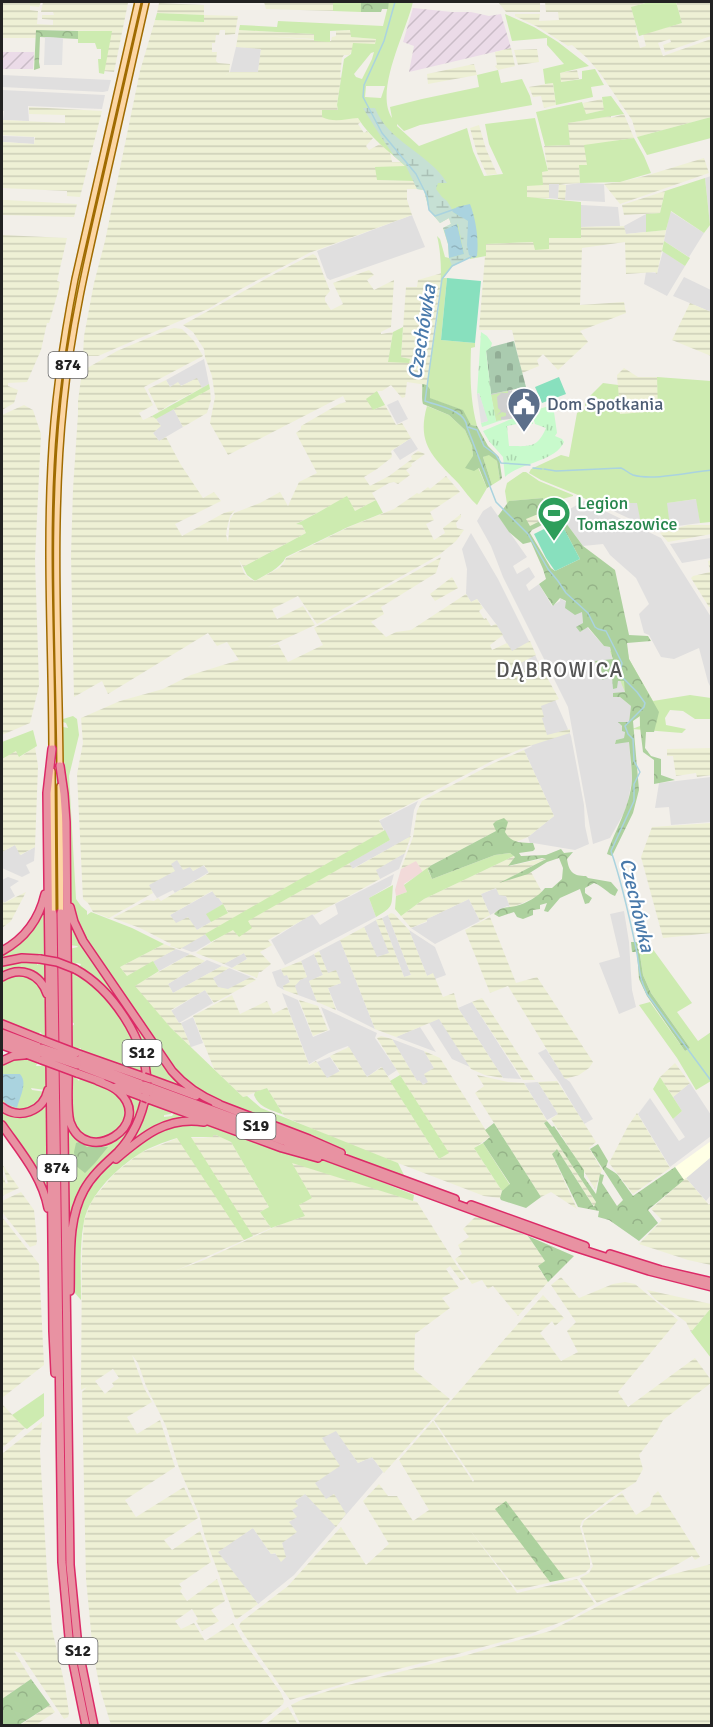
<svg xmlns="http://www.w3.org/2000/svg" width="713" height="1727" viewBox="0 0 713 1727" font-family="Signika,sans-serif">
	<style>
		.residential { fill: #e0dfdf }
		.commercial { fill: #f2dad9 }
		.industrial { fill: url(#industrial-furrows) }
		.education { fill: #ffffe5 }
		.religious { fill: #d0d0d0 }
		.farmland { fill: url(#farmland-rules); fill-rule: evenodd }
		.grass { fill: #cdebb0; fill-rule: evenodd }
		.forest { fill: url(#forest-crowns) }
		.wetland { fill: url(#wetland-marsh) }
		.cemetery { fill: url(#cemetery-stones) }
		.park { fill: url(#park-tufts) }
		.pitch { fill: #88e0be }
		.parking { fill: #e2e2e2 }
		.water { fill: url(#water-ripples) }
		.lines { fill: none; stroke-linecap: round; stroke-linejoin: round }
		.stream { stroke: #aad3df; stroke-width: 1.5 }
		.primary-casing { stroke: #a06b00; stroke-width: 8 }
		.motorway-casing { stroke: #dc2a67; stroke-width: 10 }
		.primary { stroke: #fcd6a4; stroke-width: 5 }
		.motorway { stroke: #e892a2; stroke-width: 7 }
		.motorway-bridge-casing { stroke: #dc2a67; stroke-width: 10; stroke-linecap: butt }
		.motorway-bridge { stroke: #e892a2; stroke-width: 7 }
		.labels { text-anchor: middle; dominant-baseline: central; stroke-width: 4.5; stroke-linejoin: round; paint-order: stroke }
		.shield { fill: #fff; stroke: #646464; stroke-width: 1.5 }
		.shield-label { font-size: 16px; font-weight: bold; fill: #222 }
		.service-label { font-size: 18px; fill: #4e5e75; stroke: #fff; text-anchor: start }
		.leisure-label { font-size: 18px; fill: #27864d; stroke: #fff; text-anchor: start }
		.water-label { font-size: 20px; font-style: italic; fill: #4a7aab; stroke: #fff }
		.quarter-label { font-size: 21px; letter-spacing: 1.5px; fill: #555; stroke: #fff }
	</style>
	<defs>
		<pattern id="industrial-furrows" width="10" height="10" patternUnits="userSpaceOnUse" patternTransform="scale(1.5)"><rect width="10" height="10" fill="#ebdbe8"/><path d="M-1 1l2-2M0 10L10 0M9 11l2-2" fill="none" stroke="#c9bcc7"/></pattern>
		<pattern id="farmland-rules" width="6" height="5" patternUnits="userSpaceOnUse" patternTransform="scale(1.5)"><rect width="6" height="5" fill="#eef0d5"/><path d="M0 2.5h6" fill="none" stroke="#ccceb7"/></pattern>
		<pattern id="forest-crowns" width="20" height="18" patternUnits="userSpaceOnUse" patternTransform="scale(1.5)"><rect width="20" height="18" fill="#add19e"/><path d="M2 6a3 3 0 1 1 6 0M12 15a3 3 0 1 1 6 0" fill="none" stroke="#95b388"/></pattern>
		<pattern id="wetland-marsh" width="20" height="14" patternUnits="userSpaceOnUse" patternTransform="scale(1.5)"><rect width="20" height="14" fill="#c6e0d4"/><path d="M1 5h8M5 5V1M11 12h8M15 12V8" fill="none" stroke="#aac0b6"/></pattern>
		<pattern id="cemetery-stones" width="16" height="16" patternUnits="userSpaceOnUse" patternTransform="scale(1.5)"><rect width="16" height="16" fill="#aacbaf"/><path d="M2 7V4a2 2 0 0 1 4 0v3zM10 15v-3a2 2 0 0 1 4 0v3z" fill="#92ae96"/></pattern>
		<pattern id="park-tufts" width="24" height="20" patternUnits="userSpaceOnUse" patternTransform="scale(1.5)"><rect width="24" height="20" fill="#c8facc"/><path d="M3 7l-1-3M5 7V3M7 7l1-3M15 17l-1-3M17 17v-4M19 17l1-3" fill="none" stroke="#acd6af"/></pattern>
		<pattern id="water-ripples" width="26" height="14" patternUnits="userSpaceOnUse" patternTransform="scale(1.5)"><rect width="26" height="14" fill="#aad3df"/><path d="M2 4q2-2 4 0t4 0M15 11q2-2 4 0t4 0" fill="none" stroke="#92b5bf"/></pattern>
	</defs>
	<rect width="100%" height="100%" fill="#f2efe9"/>
	<path class="residential" d="M 236,47 L 261,49 L 258,72 L 230,72 Z
		M 2,75 L 111,80 L 108,91 L 103,92 L 2,87 Z
		M 2,90 L 105,95 L 102,109 L 28,106 L 29,121 L 3,120 L 4,111 L 2,111 Z
		M 2,136 L 34,137 L 34,144 L 3,142 L 3,149 L 2,149 Z
		M 711,176 L 712,223 L 710,225 L 705,178 Z
		M 580,183 L 604,184 L 605,202 L 565,200 L 566,185 Z
		M 549,184 L 559,184 L 558,199 L 549,198 Z
		M 581,205 L 618,207 L 620,226 L 581,227 Z
		M 670,211 L 704,233 L 689,257 L 664,241 Z
		M 646,214 L 646,232 L 625,234 L 624,226 Z
		M 412,215 L 425,247 L 330,280 L 327,278 L 317,251 Z
		M 663,251 L 685,266 L 667,296 L 644,284 L 646,272 L 657,273 Z
		M 684,277 L 711,290 L 711,312 L 673,296 Z
		M 204,359 L 209,384 L 202,388 L 196,379 L 181,386 L 170,387 L 166,380 Z
		M 398,400 L 408,419 L 397,424 L 387,405 Z
		M 173,408 L 183,427 L 159,441 L 153,433 L 160,426 L 156,419 Z
		M 411,438 L 418,449 L 400,460 L 393,450 Z
		M 697,499 L 700,523 L 670,527 L 666,503 Z
		M 584,501 L 661,538 L 711,617 L 711,688 L 708,682 L 699,648 L 674,659 L 661,657 L 649,635 L 644,633 L 639,614 L 649,604 L 636,578 L 610,555 L 603,544 L 583,546 L 566,523 L 565,514 L 568,510 Z
		M 630,503 L 638,503 L 641,524 L 609,509 Z
		M 491,506 L 527,557 L 513,566 L 517,574 L 529,567 L 535,577 L 526,585 L 529,591 L 539,584 L 552,606 L 560,601 L 560,598 L 582,612 L 583,623 L 580,632 L 587,627 L 604,646 L 610,647 L 613,659 L 595,662 L 618,681 L 624,681 L 625,693 L 614,697 L 620,697 L 631,706 L 629,722 L 619,722 L 625,732 L 624,738 L 616,740 L 615,743 L 629,741 L 632,780 L 628,801 L 624,813 L 610,838 L 593,844 L 568,707 L 503,577 L 491,546 L 477,521 L 483,511 Z
		M 471,533 L 498,579 L 529,641 L 571,736 L 584,805 L 585,826 L 589,844 L 575,850 L 533,843 L 530,844 L 528,837 L 554,816 L 524,750 L 532,746 L 499,682 L 511,651 L 496,624 L 477,599 L 471,602 L 466,594 L 467,569 L 462,549 Z
		M 711,538 L 711,558 L 682,563 L 670,544 Z
		M 711,777 L 711,822 L 671,825 L 669,807 L 655,808 L 659,783 Z
		M 418,801 L 414,810 L 410,837 L 352,869 L 349,863 L 390,840 L 379,821 Z
		M 15,845 L 21,855 L 35,847 L 34,861 L 26,865 L 30,873 L 22,877 L 2,868 L 2,852 Z
		M 405,853 L 399,869 L 380,879 L 375,870 Z
		M 177,859 L 190,866 L 193,871 L 203,865 L 209,872 L 175,893 L 173,890 L 157,898 L 148,885 L 174,871 L 170,864 Z
		M 394,874 L 391,885 L 369,898 L 376,917 L 285,965 L 271,940 L 312,914 L 320,925 L 338,914 L 335,904 Z
		M 8,877 L 19,881 L 10,887 L 15,896 L 4,903 L 2,900 L 2,880 Z
		M 496,888 L 506,896 L 510,907 L 507,906 L 490,915 L 481,894 Z
		M 213,891 L 223,904 L 207,914 L 211,922 L 197,930 L 176,924 L 170,915 Z
		M 469,899 L 480,921 L 435,944 L 411,928 L 427,922 L 427,919 Z
		M 624,911 L 629,942 L 632,990 L 636,1007 L 619,1014 L 599,963 L 620,957 L 610,914 Z
		M 388,915 L 411,975 L 404,977 L 382,918 Z
		M 376,920 L 390,953 L 377,958 L 364,927 Z
		M 409,930 L 435,947 L 446,975 L 435,979 L 432,974 L 427,976 Z
		M 205,934 L 211,942 L 196,951 L 192,952 L 181,948 Z
		M 340,940 L 375,1029 L 337,1010 L 328,988 L 341,983 L 328,974 L 319,951 Z
		M 176,949 L 190,954 L 159,971 L 153,961 Z
		M 244,953 L 247,959 L 232,968 L 224,964 Z
		M 314,954 L 323,975 L 309,981 L 317,1002 L 298,995 L 294,986 L 300,980 L 307,977 L 301,961 Z
		M 207,960 L 222,966 L 173,993 L 168,984 Z
		M 229,968 L 251,977 L 228,990 L 218,987 L 212,978 Z
		M 281,969 L 284,975 L 287,974 L 290,983 L 283,986 L 284,990 L 277,986 L 272,972 Z
		M 205,990 L 213,1003 L 179,1023 L 171,1011 Z
		M 282,993 L 298,1000 L 313,1037 L 330,1030 L 321,1007 L 377,1033 L 375,1038 L 397,1070 L 388,1076 L 381,1067 L 367,1077 L 348,1046 L 329,1053 L 309,1064 Z
		M 472,1002 L 521,1079 L 503,1078 L 458,1008 Z
		M 193,1017 L 203,1043 L 191,1047 L 181,1023 Z
		M 439,1018 L 470,1067 L 452,1059 L 429,1023 Z
		M 420,1027 L 436,1052 L 396,1037 Z
		M 392,1039 L 424,1051 L 434,1068 L 428,1082 L 423,1086 L 417,1081 Z
		M 546,1049 L 565,1078 L 570,1082 L 593,1119 L 584,1124 L 559,1082 L 538,1053 Z
		M 330,1057 L 340,1072 L 327,1079 L 317,1062 Z
		M 538,1082 L 558,1114 L 547,1120 L 524,1083 Z
		M 690,1083 L 711,1115 L 711,1136 L 670,1167 L 638,1114 L 650,1098 L 679,1141 L 685,1137 L 673,1119 L 682,1111 L 673,1097 Z
		M 711,1157 L 711,1195 L 706,1201 L 686,1178 Z
		M 336,1430 L 358,1463 L 372,1457 L 383,1472 L 294,1575 L 258,1604 L 217,1552 L 253,1528 L 271,1554 L 284,1553 L 282,1543 L 295,1501 L 305,1494 L 321,1438 Z"/>
	<path class="commercial" d="M 416,860 L 423,872 L 404,884 L 407,892 L 396,896 L 395,890 L 401,869 Z"/>
	<path class="industrial" d="M 413,8 L 452,12 L 471,12 L 489,16 L 501,14 L 511,48 L 409,72 L 414,46 L 403,42 Z
		M 2,52 L 34,52 L 33,69 L 2,69 Z"/>
	<path class="education" d="M 711,1141 L 711,1157 L 684,1180 L 675,1167 Z"/>
	<path class="religious" d="M 512,390 L 517,418 L 496,421 L 491,394 Z"/>
	<path class="farmland" d="M 2,2 L 41,2 L 39,7 L 30,6 L 30,10 L 38,11 L 37,24 L 53,25 L 53,20 L 42,19 L 42,15 L 54,15 L 53,12 L 41,12 L 43,2 L 128,3 L 114,72 L 104,71 L 111,31 L 37,30 L 36,38 L 2,38 Z
		M 264,2 L 333,2 L 333,11 L 266,9 Z
		M 498,2 L 540,2 L 540,12 L 506,12 Z
		M 545,2 L 649,2 L 632,7 L 637,30 L 635,31 L 640,48 L 646,46 L 643,34 L 682,23 L 676,2 L 711,2 L 711,36 L 665,52 L 663,45 L 671,42 L 670,39 L 658,43 L 663,56 L 711,39 L 711,117 L 637,137 L 632,120 L 600,73 L 587,58 L 572,45 L 568,46 L 538,27 L 515,16 L 515,14 L 540,14 L 539,21 L 559,20 L 558,12 L 546,12 Z
		M 159,3 L 204,5 L 204,15 L 238,16 L 235,34 L 225,35 L 225,30 L 220,30 L 219,35 L 216,35 L 215,43 L 212,43 L 212,52 L 217,52 L 216,61 L 218,63 L 230,64 L 229,73 L 226,75 L 230,72 L 258,72 L 261,49 L 236,47 L 239,30 L 315,34 L 314,39 L 263,36 L 331,41 L 332,37 L 336,36 L 336,31 L 351,30 L 351,37 L 376,39 L 375,44 L 352,51 L 349,55 L 344,55 L 342,58 L 340,76 L 341,78 L 337,105 L 338,111 L 322,110 L 327,119 L 358,118 L 361,122 L 358,124 L 364,133 L 367,131 L 373,138 L 366,146 L 369,150 L 380,144 L 390,152 L 392,162 L 401,162 L 406,166 L 377,180 L 414,181 L 417,189 L 407,189 L 407,200 L 412,215 L 309,253 L 241,289 L 208,309 L 182,320 L 98,356 L 83,356 L 84,336 L 94,283 L 105,241 L 140,71 L 155,20 L 204,21 L 203,15 L 157,13 Z
		M 511,48 L 515,66 L 498,70 L 495,66 L 497,65 L 495,52 Z
		M 537,49 L 539,62 L 518,65 L 514,50 Z
		M 474,64 L 477,75 L 428,84 L 427,74 Z
		M 577,70 L 579,79 L 561,82 L 560,73 Z
		M 553,83 L 556,105 L 544,108 L 541,96 L 533,97 L 529,87 Z
		M 602,99 L 605,110 L 585,114 L 583,103 Z
		M 29,107 L 102,111 L 80,197 L 67,196 L 67,191 L 2,188 L 3,142 L 34,144 L 35,137 L 2,135 L 2,120 L 65,123 L 65,115 L 29,114 Z
		M 624,114 L 634,138 L 614,141 L 587,165 L 579,166 L 580,183 L 560,184 L 566,185 L 565,200 L 558,199 L 559,184 L 549,184 L 549,198 L 527,198 L 527,186 L 542,172 L 548,171 L 544,146 L 570,145 L 567,123 L 611,116 L 611,118 Z
		M 479,125 L 486,149 L 497,174 L 487,175 L 477,153 L 470,128 Z
		M 704,158 L 709,173 L 620,204 L 604,184 L 620,182 L 645,176 Z
		M 665,191 L 660,213 L 624,215 L 622,205 Z
		M 2,200 L 6,200 L 77,204 L 74,217 L 2,215 Z
		M 624,226 L 626,234 L 666,230 L 657,274 L 655,272 L 626,274 L 625,242 L 582,248 L 580,305 L 624,302 L 626,313 L 580,331 L 588,342 L 558,370 L 543,354 L 537,360 L 539,366 L 522,373 L 512,330 L 479,330 L 486,244 L 533,242 L 549,238 L 581,238 L 581,227 Z
		M 2,235 L 67,238 L 57,281 L 60,282 L 58,292 L 49,323 L 47,323 L 41,350 L 27,382 L 8,383 L 8,386 L 18,390 L 14,403 L 2,410 Z
		M 313,254 L 316,256 L 330,291 L 325,297 L 325,301 L 331,310 L 343,304 L 333,283 L 369,270 L 374,275 L 367,280 L 374,290 L 394,280 L 391,327 L 381,332 L 381,334 L 393,332 L 388,362 L 409,362 L 409,359 L 401,357 L 406,287 L 417,287 L 418,280 L 442,273 L 427,385 L 407,382 L 405,397 L 402,398 L 391,385 L 382,391 L 377,391 L 373,410 L 385,405 L 396,425 L 402,423 L 411,438 L 391,451 L 392,456 L 391,458 L 377,469 L 364,477 L 370,486 L 389,476 L 412,459 L 411,456 L 418,451 L 425,454 L 411,464 L 412,466 L 406,470 L 410,475 L 398,484 L 394,482 L 389,483 L 372,493 L 376,500 L 355,511 L 347,497 L 296,524 L 302,525 L 306,533 L 243,567 L 239,560 L 244,573 L 250,579 L 255,581 L 279,568 L 284,563 L 286,558 L 349,527 L 394,509 L 417,493 L 419,494 L 428,487 L 430,489 L 446,476 L 460,492 L 430,512 L 434,520 L 426,524 L 434,540 L 445,533 L 443,528 L 461,514 L 461,517 L 456,523 L 457,528 L 464,530 L 456,541 L 439,555 L 317,624 L 298,596 L 272,609 L 277,619 L 303,606 L 315,625 L 268,647 L 278,644 L 288,662 L 323,645 L 314,628 L 441,557 L 436,573 L 381,607 L 384,614 L 371,622 L 386,637 L 396,632 L 411,630 L 466,594 L 471,602 L 477,599 L 483,608 L 479,611 L 484,619 L 486,618 L 491,626 L 496,624 L 503,635 L 490,645 L 492,650 L 507,643 L 512,651 L 530,641 L 536,655 L 517,665 L 521,672 L 539,663 L 559,699 L 541,706 L 544,717 L 542,718 L 547,735 L 570,729 L 570,733 L 523,748 L 490,762 L 379,820 L 384,831 L 180,949 L 170,946 L 171,944 L 140,928 L 113,918 L 147,900 L 154,901 L 158,898 L 161,901 L 209,873 L 204,865 L 193,871 L 190,867 L 183,870 L 177,860 L 171,864 L 175,871 L 149,885 L 153,893 L 109,918 L 93,912 L 88,903 L 83,899 L 77,774 L 83,743 L 81,718 L 120,701 L 163,689 L 191,675 L 239,660 L 227,642 L 217,646 L 208,633 L 108,694 L 102,681 L 74,697 L 71,555 L 73,489 L 78,414 L 78,401 L 82,371 L 117,351 L 167,330 L 174,328 L 182,329 L 194,341 L 203,356 L 144,387 L 153,405 L 139,413 L 143,420 L 152,416 L 156,419 L 161,426 L 153,433 L 159,441 L 166,437 L 181,465 L 203,498 L 214,492 L 221,501 L 175,524 L 182,536 L 224,513 L 235,510 L 230,516 L 227,528 L 226,535 L 228,542 L 230,520 L 234,513 L 260,503 L 280,492 L 288,506 L 299,482 L 317,473 L 296,433 L 301,429 L 301,426 L 339,404 L 346,402 L 343,396 L 228,455 L 210,423 L 215,397 L 212,376 L 205,357 L 204,349 L 193,332 L 183,325 L 276,273 ZM 212,891 L 217,898 L 219,898 L 228,912 L 197,930 L 188,917 L 176,923 L 170,915 Z
		M 690,303 L 711,312 L 711,356 L 672,340 Z
		M 624,368 L 638,377 L 657,377 L 659,411 L 620,414 L 617,375 Z
		M 197,378 L 202,388 L 169,405 L 159,412 L 148,389 L 166,380 L 170,387 L 178,382 L 181,386 Z
		M 210,389 L 211,400 L 207,413 L 183,427 L 173,408 Z
		M 24,405 L 33,410 L 41,434 L 35,559 L 39,686 L 30,723 L 2,735 L 2,415 Z
		M 548,510 L 552,515 L 530,526 L 525,519 Z
		M 688,525 L 711,525 L 711,534 L 668,542 L 660,533 Z
		M 711,560 L 711,606 L 709,607 L 691,578 L 693,576 L 710,572 L 708,561 Z
		M 452,577 L 458,588 L 435,601 L 430,594 Z
		M 35,747 L 38,766 L 35,847 L 20,855 L 15,845 L 2,852 L 2,759 L 16,750 L 20,757 Z
		M 711,748 L 711,775 L 697,777 L 696,773 L 676,776 L 673,756 L 667,756 L 667,749 Z
		M 524,750 L 554,816 L 528,837 L 516,842 L 507,837 L 505,832 L 496,831 L 430,866 L 423,872 L 416,861 L 401,869 L 413,837 L 417,811 L 422,801 L 494,763 Z
		M 711,823 L 711,933 L 663,938 L 641,857 L 652,827 Z
		M 411,836 L 405,853 L 376,870 L 380,879 L 314,915 L 313,914 L 268,940 L 272,945 L 260,952 L 271,964 L 261,972 L 259,972 L 257,978 L 232,968 L 247,959 L 244,953 L 224,964 L 196,953 L 197,952 L 233,929 L 239,937 L 247,921 L 349,863 L 353,869 Z
		M 514,856 L 515,857 L 509,866 L 547,858 L 504,881 L 531,872 L 542,892 L 539,896 L 513,907 L 510,907 L 506,896 L 499,895 L 496,888 L 481,894 L 490,915 L 480,921 L 469,899 L 427,919 L 427,921 L 411,928 L 401,916 L 424,899 Z
		M 26,892 L 11,921 L 2,928 L 2,899 L 4,903 Z
		M 391,913 L 394,914 L 409,930 L 427,976 L 433,973 L 443,997 L 454,993 L 458,1008 L 503,1078 L 485,1075 L 471,1069 L 439,1019 L 396,1037 L 375,1029 L 340,940 L 364,927 L 377,957 L 389,953 L 376,920 L 382,918 L 404,977 L 411,975 L 388,915 Z
		M 490,917 L 516,983 L 537,977 L 593,1062 L 589,1068 L 579,1075 L 565,1079 L 508,986 L 490,993 L 465,930 Z
		M 164,944 L 176,949 L 127,976 L 120,967 Z
		M 319,951 L 328,973 L 336,970 L 341,983 L 328,988 L 336,1010 L 317,1002 L 309,981 L 323,975 L 314,954 Z
		M 190,954 L 205,961 L 168,984 L 173,993 L 222,966 L 229,968 L 213,978 L 218,987 L 228,989 L 251,977 L 256,980 L 214,1003 L 205,990 L 171,1010 L 179,1023 L 181,1023 L 191,1047 L 171,1028 L 134,986 Z
		M 301,961 L 307,977 L 300,980 L 295,986 L 298,995 L 284,990 L 283,986 L 290,982 L 287,975 L 284,976 L 281,969 Z
		M 232,995 L 240,1014 L 267,1001 L 273,1014 L 287,1007 L 309,1065 L 316,1061 L 327,1078 L 340,1071 L 330,1056 L 349,1047 L 367,1077 L 382,1067 L 439,1159 L 448,1153 L 377,1038 L 381,1036 L 392,1039 L 417,1081 L 419,1080 L 423,1085 L 428,1082 L 424,1074 L 434,1068 L 424,1051 L 440,1058 L 490,1137 L 474,1148 L 502,1191 L 500,1198 L 484,1196 L 343,1142 L 285,1117 L 267,1088 L 243,1097 L 214,1069 L 193,1016 Z
		M 482,998 L 535,1080 L 523,1080 L 472,1002 Z
		M 299,1000 L 318,1006 L 328,1030 L 313,1036 Z
		M 675,1063 L 690,1083 L 673,1097 L 660,1077 Z
		M 477,1075 L 508,1082 L 524,1083 L 547,1121 L 544,1123 L 596,1202 L 595,1208 L 557,1149 L 552,1154 L 577,1209 L 551,1192 L 541,1197 L 475,1093 L 484,1086 Z
		M 557,1081 L 596,1142 L 589,1148 L 602,1170 L 595,1189 L 551,1119 L 558,1114 L 538,1082 Z
		M 637,1113 L 670,1168 L 633,1194 L 609,1163 L 628,1126 Z
		M 212,1135 L 216,1135 L 231,1142 L 269,1207 L 260,1212 L 271,1228 L 177,1270 L 204,1260 L 279,1225 L 305,1216 L 298,1205 L 312,1198 L 291,1162 L 417,1202 L 459,1269 L 466,1278 L 461,1281 L 450,1266 L 446,1269 L 459,1288 L 442,1298 L 450,1308 L 415,1334 L 414,1370 L 450,1399 L 384,1473 L 372,1457 L 358,1463 L 336,1431 L 322,1438 L 340,1466 L 315,1483 L 326,1499 L 334,1494 L 346,1514 L 336,1527 L 305,1494 L 295,1501 L 298,1506 L 292,1510 L 297,1517 L 289,1522 L 297,1532 L 282,1543 L 286,1557 L 281,1562 L 275,1553 L 271,1554 L 253,1528 L 218,1552 L 258,1604 L 237,1619 L 235,1618 L 205,1537 L 199,1514 L 179,1468 L 166,1426 L 146,1386 L 138,1363 L 132,1355 L 144,1388 L 152,1402 L 127,1417 L 137,1434 L 160,1420 L 175,1467 L 125,1500 L 136,1517 L 184,1487 L 198,1518 L 164,1540 L 172,1550 L 200,1531 L 211,1562 L 179,1584 L 182,1588 L 180,1591 L 187,1601 L 217,1579 L 225,1601 L 211,1610 L 219,1621 L 202,1631 L 196,1621 L 198,1619 L 192,1609 L 175,1621 L 181,1629 L 194,1623 L 205,1641 L 233,1623 L 243,1641 L 281,1693 L 284,1701 L 283,1704 L 258,1725 L 111,1725 L 100,1689 L 93,1652 L 86,1579 L 82,1392 L 87,1387 L 81,1390 L 82,1254 L 84,1221 L 92,1200 L 115,1173 L 140,1153 L 178,1138 L 203,1138 L 213,1137 ZM 113,1369 L 119,1378 L 112,1383 L 114,1386 L 105,1394 L 95,1381 Z
		M 2,1164 L 19,1188 L 2,1196 L 2,1173 L 6,1184 L 8,1183 Z
		M 686,1178 L 709,1205 L 711,1202 L 711,1265 L 688,1260 L 639,1244 L 662,1220 L 651,1209 Z
		M 21,1192 L 34,1210 L 37,1241 L 36,1245 L 30,1247 L 2,1212 L 2,1201 Z
		M 476,1216 L 528,1236 L 545,1261 L 538,1267 L 548,1282 L 518,1316 L 493,1286 L 488,1289 L 482,1280 L 472,1284 L 455,1259 L 462,1254 L 458,1245 L 469,1237 L 463,1229 Z
		M 2,1217 L 39,1264 L 44,1365 L 2,1398 Z
		M 561,1277 L 579,1298 L 613,1284 L 625,1282 L 635,1284 L 678,1320 L 618,1392 L 628,1407 L 695,1358 L 711,1380 L 711,1383 L 663,1420 L 658,1429 L 657,1428 L 658,1430 L 639,1455 L 643,1469 L 636,1482 L 611,1498 L 582,1521 L 580,1527 L 590,1561 L 590,1568 L 585,1573 L 578,1576 L 517,1590 L 469,1529 L 517,1593 L 577,1579 L 595,1604 L 569,1619 L 530,1634 L 454,1655 L 362,1678 L 290,1700 L 245,1636 L 239,1626 L 241,1622 L 288,1586 L 341,1527 L 366,1565 L 389,1544 L 363,1501 L 379,1484 L 388,1496 L 397,1496 L 413,1521 L 429,1510 L 399,1460 L 433,1421 L 473,1482 L 474,1480 L 434,1420 L 543,1295 L 564,1318 L 555,1326 L 552,1321 L 540,1333 L 561,1361 L 578,1352 L 567,1331 L 576,1322 L 551,1285 Z
		M 647,1290 L 711,1304 L 711,1308 L 691,1332 L 686,1322 L 655,1299 Z
		M 2,1404 L 25,1428 L 2,1448 Z
		M 42,1422 L 40,1451 L 47,1572 L 52,1629 L 65,1686 L 69,1713 L 68,1717 L 64,1719 L 20,1653 L 14,1651 L 31,1679 L 2,1699 L 2,1454 Z
		M 658,1491 L 700,1557 L 695,1560 L 692,1556 L 659,1575 L 597,1603 L 580,1578 L 589,1573 L 593,1566 L 582,1527 L 584,1521 L 622,1493 L 636,1515 L 650,1506 L 653,1496 Z
		M 711,1564 L 711,1725 L 301,1726 L 291,1705 L 301,1700 L 340,1687 L 467,1655 L 550,1631 L 602,1604 L 659,1578 Z
		M 50,1705 L 55,1712 L 36,1725 L 19,1726 Z
		M 288,1707 L 298,1725 L 265,1725 L 283,1710 Z"/>
	<path class="grass" d="M 139,2 L 145,2 L 80,285 L 60,420 L 58,713 L 53,714 L 52,499 L 57,410 L 70,313 Z
		M 333,2 L 363,2 L 361,12 L 333,11 Z
		M 389,2 L 413,2 C 406,32 374,91 392,118 L 390,107 L 422,99 L 479,87 L 477,75 L 498,70 L 501,83 L 522,79 L 530,96 L 532,105 L 420,125 L 404,131 L 397,124 L 397,126 L 419,146 L 467,128 L 473,151 L 484,176 L 503,174 L 489,144 L 485,124 L 535,118 L 548,171 L 542,172 L 543,185 L 527,186 L 527,197 L 581,202 L 581,238 L 549,238 L 549,249 L 535,250 L 533,242 L 486,244 L 486,256 L 470,259 L 470,257 L 453,266 L 443,278 L 447,278 L 441,340 L 475,343 L 475,347 L 471,348 C 470,375 470,399 477,426 L 471,425 L 462,410 L 429,398 L 430,389 L 427,385 C 433,339 448,281 437,236 L 440,239 L 445,257 L 449,258 L 448,244 L 443,228 L 451,224 L 449,218 L 440,223 L 429,210 L 424,190 L 417,189 L 414,181 L 377,180 L 375,167 L 405,166 C 389,151 370,138 358,118 C 346,119 333,123 322,117 L 322,110 L 338,110 L 337,105 L 344,59 L 351,54 L 353,43 L 375,44 L 376,39 L 351,37 L 350,30 L 330,31 L 330,42 L 314,41 L 314,34 L 239,30 L 240,25 L 277,27 L 278,21 L 383,26 ZM 374,52 L 372,59 L 362,79 L 356,77 L 354,74 L 371,53 ZM 366,86 L 385,86 L 381,98 L 365,97 Z
		M 649,2 L 676,2 L 682,23 L 639,36 L 631,7 Z
		M 157,13 L 204,15 L 204,22 L 155,20 Z
		M 505,14 L 534,27 L 558,42 L 589,66 L 560,73 L 561,82 L 582,79 L 582,71 L 595,69 L 604,85 L 591,87 L 593,97 L 556,105 L 553,83 L 545,84 L 543,69 L 564,64 L 547,45 L 547,38 L 512,41 Z
		M 78,31 L 112,31 L 104,74 L 99,73 L 98,59 L 101,59 L 101,49 L 97,49 L 95,43 L 78,43 Z
		M 611,96 L 624,114 L 568,123 L 570,145 L 545,146 L 536,112 L 582,102 L 586,114 L 604,110 L 602,97 Z
		M 711,117 L 711,138 L 647,155 L 637,137 Z
		M 634,138 L 644,156 L 651,173 L 620,182 L 580,183 L 579,165 L 587,165 L 584,145 Z
		M 705,178 L 710,225 L 704,233 L 671,211 L 666,230 L 646,232 L 646,214 L 660,213 L 665,191 Z
		M 664,241 L 690,258 L 685,266 L 662,251 Z
		M 403,327 L 401,357 L 410,359 L 409,363 L 388,362 L 393,332 Z
		M 657,377 L 711,381 L 711,522 L 700,523 L 696,499 L 667,503 L 670,527 L 654,529 L 641,524 L 637,503 L 630,503 L 605,509 L 578,495 L 541,480 L 529,473 L 531,469 L 561,455 L 569,457 L 577,413 L 585,409 L 585,401 L 603,383 L 618,385 L 620,414 L 658,411 Z
		M 209,384 L 210,389 L 156,419 L 152,416 Z
		M 377,391 L 385,405 L 373,410 L 366,399 Z
		M 508,391 L 508,393 L 501,393 L 497,397 L 498,408 L 501,411 L 496,416 L 502,412 L 506,413 L 506,416 L 501,417 L 501,420 L 496,421 L 491,395 Z
		M 427,406 L 449,415 L 465,430 L 472,446 L 473,456 L 487,488 L 477,505 C 470,499 465,491 459,484 C 434,458 416,445 427,406 Z
		M 489,454 L 497,461 L 500,480 L 492,485 L 483,457 Z
		M 523,472 L 526,472 L 539,481 L 573,495 L 573,496 L 545,504 L 543,498 L 510,501 L 507,504 L 505,491 L 507,483 Z
		M 347,496 L 355,511 L 376,500 L 383,513 L 348,527 L 286,557 C 280,569 266,574 255,581 L 247,575 L 243,567 L 306,533 L 302,525 L 296,524 C 313,516 329,506 347,496 Z
		M 626,642 L 629,659 L 653,701 L 690,695 L 711,698 L 711,719 L 695,719 L 683,711 L 670,710 L 665,718 L 666,725 L 686,729 L 682,733 L 632,729 L 640,726 L 639,703 L 631,705 L 622,685 L 610,651 Z
		M 73,716 L 77,719 L 79,735 L 69,776 L 76,899 L 81,906 L 87,911 L 87,915 L 91,912 L 132,928 L 164,944 L 120,967 L 127,976 L 153,961 L 159,971 L 135,986 L 171,1028 L 243,1097 L 247,1096 L 261,1108 L 398,1163 L 405,1177 L 365,1162 L 323,1143 L 204,1096 L 174,1071 L 89,947 L 71,907 L 63,766 L 63,727 L 68,728 L 66,723 L 63,722 L 63,719 Z
		M 58,724 L 59,756 L 66,1488 L 62,1488 L 53,726 Z
		M 33,730 L 37,746 L 19,757 L 16,751 L 2,759 L 2,742 Z
		M 64,805 L 68,1115 L 80,1137 L 107,1142 L 129,1117 L 119,1090 L 143,1099 L 134,1127 L 77,1201 L 68,1297 Z
		M 385,830 L 390,840 L 248,921 L 252,928 L 239,937 L 233,930 L 211,942 L 205,934 Z
		M 510,853 L 514,856 L 424,899 L 401,916 L 395,909 L 396,896 L 407,892 L 404,885 L 430,866 L 428,870 L 432,879 L 495,855 Z
		M 393,885 C 391,906 395,906 376,917 L 369,898 Z
		M 46,898 L 47,957 L 40,956 L 39,953 L 38,956 L 2,960 L 2,952 L 13,946 Z
		M 223,904 L 228,913 L 211,922 L 206,914 Z
		M 68,908 L 72,921 L 165,1064 L 195,1093 L 150,1078 L 145,1053 L 96,979 L 79,968 L 81,964 L 77,963 L 74,965 L 69,963 L 69,949 L 78,947 L 77,946 L 69,945 Z
		M 644,937 L 692,1003 L 677,1012 L 698,1041 L 711,1032 L 711,1081 L 696,1090 L 677,1058 L 639,1005 L 650,1002 L 685,1051 L 690,1048 L 651,993 L 643,975 L 638,942 Z
		M 15,961 L 37,961 L 37,965 L 42,961 L 47,962 L 48,989 L 34,974 L 2,975 L 2,964 Z
		M 69,969 L 74,971 L 77,977 L 79,973 L 101,991 L 131,1031 L 137,1043 L 144,1074 L 80,1053 L 81,1048 L 75,1050 L 70,1048 L 70,1026 L 74,1025 L 74,1023 L 70,1022 Z
		M 8,975 L 31,975 L 46,993 L 47,1040 L 43,1039 L 43,1035 L 40,1032 L 37,1037 L 2,1021 L 2,979 Z
		M 17,1057 L 28,1058 L 38,1061 L 36,1066 L 41,1066 L 43,1063 L 47,1065 L 47,1088 L 45,1090 L 31,1088 L 32,1090 L 46,1092 L 34,1108 L 17,1112 L 2,1104 L 2,1063 Z
		M 70,1073 L 75,1075 L 76,1078 L 79,1081 L 81,1077 C 98,1084 130,1092 126,1117 C 125,1121 122,1126 120,1130 L 103,1139 L 101,1136 L 101,1140 C 96,1139 90,1139 86,1137 C 66,1128 71,1091 70,1073 Z
		M 400,1075 L 449,1153 L 439,1159 L 390,1081 Z
		M 660,1077 L 682,1111 L 673,1119 L 653,1089 Z
		M 267,1088 L 283,1114 L 284,1115 C 272,1110 259,1108 254,1095 L 255,1092 Z
		M 48,1095 L 48,1118 L 45,1119 L 48,1120 L 50,1206 L 2,1123 L 2,1109 L 24,1115 Z
		M 148,1100 L 173,1111 L 171,1114 L 164,1115 L 164,1117 L 172,1116 L 175,1112 L 201,1119 L 176,1120 L 116,1157 Z
		M 201,1123 L 294,1153 L 342,1166 L 414,1195 L 413,1201 L 292,1163 L 312,1198 L 299,1205 L 305,1216 L 271,1228 L 260,1212 L 269,1207 L 231,1142 L 216,1135 L 213,1135 L 213,1137 L 191,1137 L 253,1236 L 244,1240 L 177,1138 C 164,1142 150,1147 139,1154 C 116,1169 90,1194 84,1221 C 79,1247 81,1275 81,1300 L 74,1292 L 75,1244 L 78,1217 L 87,1193 L 101,1174 L 140,1141 L 165,1126 Z
		M 483,1143 L 510,1185 L 502,1191 L 474,1148 Z
		M 711,1308 L 711,1358 L 691,1332 Z
		M 44,1393 L 44,1416 L 27,1429 L 25,1428 L 12,1415 Z
		M 64,1566 L 68,1566 L 92,1725 L 88,1725 L 72,1647 Z"/>
	<path class="forest" d="M 363,2 L 389,2 L 388,9 L 382,9 L 381,12 L 361,12 L 361,3 Z
		M 36,30 L 78,31 L 78,39 L 40,37 L 39,62 L 40,68 L 34,70 Z
		M 422,384 L 427,385 L 430,389 L 430,398 L 463,410 L 471,425 L 477,426 L 488,446 L 499,457 L 502,478 L 500,480 L 497,461 L 489,455 L 483,457 L 492,485 L 487,488 L 479,468 L 474,471 L 465,468 L 473,456 L 472,446 L 465,430 L 449,415 L 423,404 C 421,397 423,391 422,384 Z
		M 543,498 L 548,510 L 526,519 L 530,526 L 552,515 L 554,519 L 532,530 L 530,533 L 551,568 L 555,571 L 580,559 L 562,525 L 566,523 L 583,546 L 615,570 L 629,635 L 648,636 L 651,641 L 627,643 L 629,659 L 659,712 L 654,732 L 646,732 L 645,748 L 651,756 L 661,759 L 661,775 L 675,780 L 654,784 L 654,760 L 643,752 L 640,727 L 640,716 L 633,721 L 639,790 L 633,813 L 612,856 L 607,854 C 615,830 630,807 632,780 C 632,768 630,754 629,742 L 615,744 L 616,740 L 624,738 L 625,732 L 622,731 L 622,726 L 618,722 L 629,722 L 631,706 L 620,697 L 613,697 L 613,693 L 625,692 L 624,681 L 618,681 L 617,688 L 613,689 L 612,676 L 602,680 L 595,661 L 613,659 L 610,647 L 604,646 L 588,627 L 580,632 L 576,627 L 583,623 L 582,612 L 575,615 L 565,608 L 566,601 L 560,598 L 553,606 L 539,584 L 546,579 L 543,569 L 531,542 L 523,544 L 509,532 L 498,516 L 509,501 Z
		M 504,818 L 508,822 L 505,832 C 511,843 521,843 533,843 L 535,849 L 533,851 L 519,853 L 521,856 L 546,855 L 561,849 L 564,853 L 573,852 L 567,859 C 569,872 573,876 586,876 L 588,878 L 611,882 L 618,890 L 615,896 C 607,893 603,886 594,883 L 585,888 L 585,893 L 592,898 L 589,903 L 585,904 L 580,889 L 560,898 L 548,912 L 544,911 L 547,903 L 540,905 L 540,909 L 533,910 L 533,915 L 523,919 L 517,917 L 514,912 L 499,917 L 494,914 C 501,906 507,908 516,906 C 527,903 538,897 545,888 L 552,888 L 562,879 L 563,868 L 559,858 L 547,862 L 528,874 L 499,883 L 546,859 L 542,858 L 508,866 L 515,857 L 510,853 L 495,855 L 432,879 L 428,869 L 430,866 L 496,831 L 493,824 L 496,821 Z
		M 631,942 L 638,942 L 643,975 L 651,993 L 690,1048 L 685,1051 L 647,996 L 639,979 L 637,952 L 632,952 Z
		M 547,1121 L 552,1127 L 554,1126 L 584,1170 L 584,1177 L 596,1194 L 600,1174 L 604,1175 L 602,1183 L 617,1206 L 623,1200 L 590,1149 L 598,1144 L 608,1161 L 606,1167 L 617,1174 L 633,1196 L 675,1167 L 684,1180 L 648,1210 L 658,1223 L 639,1241 L 609,1220 L 598,1217 L 599,1211 L 578,1207 L 552,1154 L 557,1149 L 594,1207 L 596,1202 L 544,1123 Z
		M 494,1123 L 541,1197 L 526,1208 L 501,1200 L 500,1198 L 502,1191 L 510,1184 L 483,1143 L 490,1137 L 485,1130 Z
		M 79,1142 L 87,1147 L 108,1147 L 95,1163 L 85,1173 L 76,1166 L 74,1152 L 76,1143 Z
		M 528,1236 L 574,1256 L 548,1282 L 538,1266 L 545,1261 Z
		M 506,1501 L 565,1579 L 550,1582 L 495,1509 Z
		M 31,1679 L 50,1705 L 19,1725 L 2,1725 L 2,1699 Z"/>
	<path class="wetland" d="M 363,108 L 375,108 C 388,142 429,153 447,183 L 438,183 L 436,189 L 442,197 L 447,201 L 455,214 L 464,217 L 468,221 L 471,257 L 452,266 L 449,258 L 464,254 L 458,224 L 444,230 L 443,228 L 451,224 L 449,218 L 440,223 L 429,210 L 424,190 L 417,189 L 406,166 L 394,156 L 376,129 Z"/>
	<path class="cemetery" d="M 514,341 L 526,387 L 491,394 L 486,350 L 491,347 Z"/>
	<path class="park" d="M 481,332 L 487,336 L 492,343 L 491,347 L 486,351 L 491,394 L 496,421 L 505,419 L 482,427 L 481,423 L 487,421 L 479,393 L 477,394 Z
		M 553,405 L 557,433 L 555,436 L 562,439 L 564,442 C 555,462 521,462 505,477 L 503,457 L 489,441 L 483,431 L 511,419 L 517,418 L 516,413 L 520,412 L 521,417 L 526,418 L 528,422 L 507,426 L 509,446 C 529,446 537,449 546,428 L 535,424 L 533,417 L 533,424 L 530,424 L 528,412 Z"/>
	<path class="pitch" d="M 447,278 L 481,281 L 475,343 L 441,340 Z
		M 559,377 L 566,394 L 542,403 L 535,387 Z
		M 560,521 L 580,559 L 555,571 L 546,558 L 534,534 Z"/>
	<path class="parking" d="M 45,37 L 63,38 L 62,65 L 44,65 Z
		M 479,393 L 488,421 L 481,423 L 477,394 Z"/>
	<path class="water" d="M 470,204 C 476,220 479,240 477,256 L 474,258 L 469,255 L 467,245 L 468,221 C 463,217 457,216 452,211 L 457,207 Z
		M 457,224 L 464,254 L 449,258 L 448,244 L 444,230 Z
		M 2,1074 L 20,1074 C 28,1083 20,1096 17,1108 L 6,1104 L 2,1098 Z"/>
	<g class="lines">
		<path class="stream" d="M 395,2 L 384,41 L 364,85 L 363,97 L 382,133 L 416,174 L 427,196 L 429,210 L 435,216 L 455,209
			M 471,257 L 452,266 L 442,279 L 425,401 C 438,406 466,410 467,427 L 496,502 L 528,534 L 548,569 L 558,581 L 566,593 L 588,613 L 595,627 L 598,629 L 606,631 L 622,663 L 620,672 L 621,676 L 637,692 L 645,703 L 644,707 L 625,726 L 628,734 L 633,739 L 634,761 L 640,772 L 634,784 L 634,801 L 611,851 C 622,883 629,915 636,948 C 640,967 638,975 647,994 L 712,1082
			M 468,427 L 477,430 L 484,446 L 496,455 L 501,463 L 530,465
			M 533,468 L 542,469
			M 544,469 L 556,471 L 621,468 C 626,470 628,473 633,475 C 653,481 690,472 712,470"/>
		<g class="primary-casing">
			<path id="primary" d="M 52,753 C 52,657 46,561 51,465 C 54,402 63,340 75,279 L 138,2
				M 60,768 C 59,646 51,522 64,401 C 71,330 87,261 103,192 C 117,128 132,65 146,2
				M 52,771 L 53,914
				M 60,786 L 61,913"/>
		</g>
		<g class="motorway-casing">
			<path id="motorway" d="M 60,766 L 64,794 L 66,822 L 68,1055
				M 70,907 L 74,922 L 83,941 L 172,1071 C 185,1086 200,1096 219,1104
				M 61,913 L 63,1051
				M 53,914 L 55,1049
				M 2,951 C 24,939 39,920 45,894
				M 2,962 L 22,958 L 40,959
				M 75,969 C 112,989 146,1040 147,1083
				M 2,977 C 20,966 40,973 47,994
				M 2,1024 L 42,1040
				M 2,1033 L 42,1048
				M 2,1038 L 42,1053
				M 2,1045 L 42,1060
				M 50,1046 L 47,793 L 52,749
				M 76,1053 L 144,1077
				M 50,1058 L 53,1331 L 55,1373
				M 55,1060 L 62,1562 L 70,1648 L 86,1726
				M 77,1060 L 144,1085
				M 2,1061 L 13,1056 L 24,1055
				M 63,1062 L 70,1565 L 78,1647 L 94,1726
				M 77,1065 L 143,1090
				M 68,1066 C 69,1082 66,1107 70,1122 C 86,1168 155,1125 119,1092 C 113,1086 105,1084 98,1081
				M 77,1073 L 102,1082
				M 150,1079 L 196,1096
				M 116,1087 L 143,1097
				M 150,1087 L 455,1199
				M 149,1092 L 574,1247 L 649,1271 L 712,1287
				M 148,1099 L 282,1148 L 318,1158
				M 215,1103 L 309,1139 L 341,1153
				M 2,1107 C 19,1120 43,1112 48,1090
				M 2,1125 C 20,1151 42,1176 48,1208
				M 116,1159 C 143,1136 167,1116 204,1122
				M 471,1205 L 585,1246
				M 610,1254 L 661,1270 L 712,1282
				M 70,1291 C 71,1258 67,1221 84,1190 C 92,1175 105,1164 118,1152 C 133,1136 142,1116 146,1094"/>
		</g>
		<use href="#primary" class="primary"/>
		<use href="#motorway" class="motorway"/>
		<g class="motorway-bridge-casing">
			<path id="motorway-bridge" d="M 40,959 L 57,962 L 75,969
				M 42,1040 L 76,1053
				M 42,1048 L 77,1060
				M 42,1053 L 77,1065
				M 42,1060 L 77,1073
				M 144,1077 L 150,1079
				M 144,1085 L 150,1087
				M 143,1090 L 149,1092
				M 143,1097 L 148,1099"/>
		</g>
		<use href="#motorway-bridge" class="motorway-bridge"/>
	</g>
	<defs>
		<g id="civic-pin" transform="scale(1.725)"><path d="M0 17L-7.5 6A9.5 9.5 0 1 1 7.5 6Z" fill="#5c6f8a" stroke="#fff"/><path d="M-.6-6.5H3V-4.5H.6V-3L4-1V1h2V6H-6V1h2V-1L-.6-3ZM-1.2 2.5V6h2.4V2.5Z" fill="#fff"/></g>
		<g id="stadium-pin" transform="scale(1.725)"><path d="M0 17L-7.5 6A9.5 9.5 0 1 1 7.5 6Z" fill="#2e9e5b" stroke="#fff"/><path d="M0-5a6.5 5 0 1 0 0 10a6.5 5 0 1 0 0-10ZM-3.5-1.8h7v3.6h-7Z" fill="#fff"/></g>
	</defs>
	<g fill-rule="evenodd">
		<use href="#civic-pin" x="524" y="404"/>
		<use href="#stadium-pin" x="554" y="513"/>
	</g>
	<g class="labels">
		<g class="shield">
			<rect x="48.5" y="352" width="39" height="26" rx="4.5"/>
			<rect x="122.5" y="1040" width="39" height="26" rx="4.5"/>
			<rect x="236.5" y="1113" width="39" height="26" rx="4.5"/>
			<rect x="37.5" y="1155" width="39" height="26" rx="4.5"/>
			<rect x="58.5" y="1638" width="39" height="26" rx="4.5"/>
		</g>
		<g class="shield-label">
			<text x="68" y="365">874</text>
			<text x="142" y="1053">S12</text>
			<text x="256" y="1126">S19</text>
			<text x="57" y="1168">874</text>
			<text x="78" y="1651">S12</text>
		</g>
		<g class="service-label">
			<text x="547" y="404">Dom Spotkania</text>
		</g>
		<g class="leisure-label">
			<text x="577" y="503">Legion<tspan x="577" dy="21">Tomaszowice</tspan></text>
		</g>
		<g class="water-label">
			<text transform="translate(422 332) rotate(-81)">Czechówka</text>
			<text transform="translate(637 905) rotate(77)">Czechówka</text>
		</g>
		<g class="quarter-label">
			<text x="560" y="670">DĄBROWICA</text>
		</g>
	</g>
	<rect width="713" height="1727" fill="none" stroke="#222222" stroke-width="6"/>
</svg>
